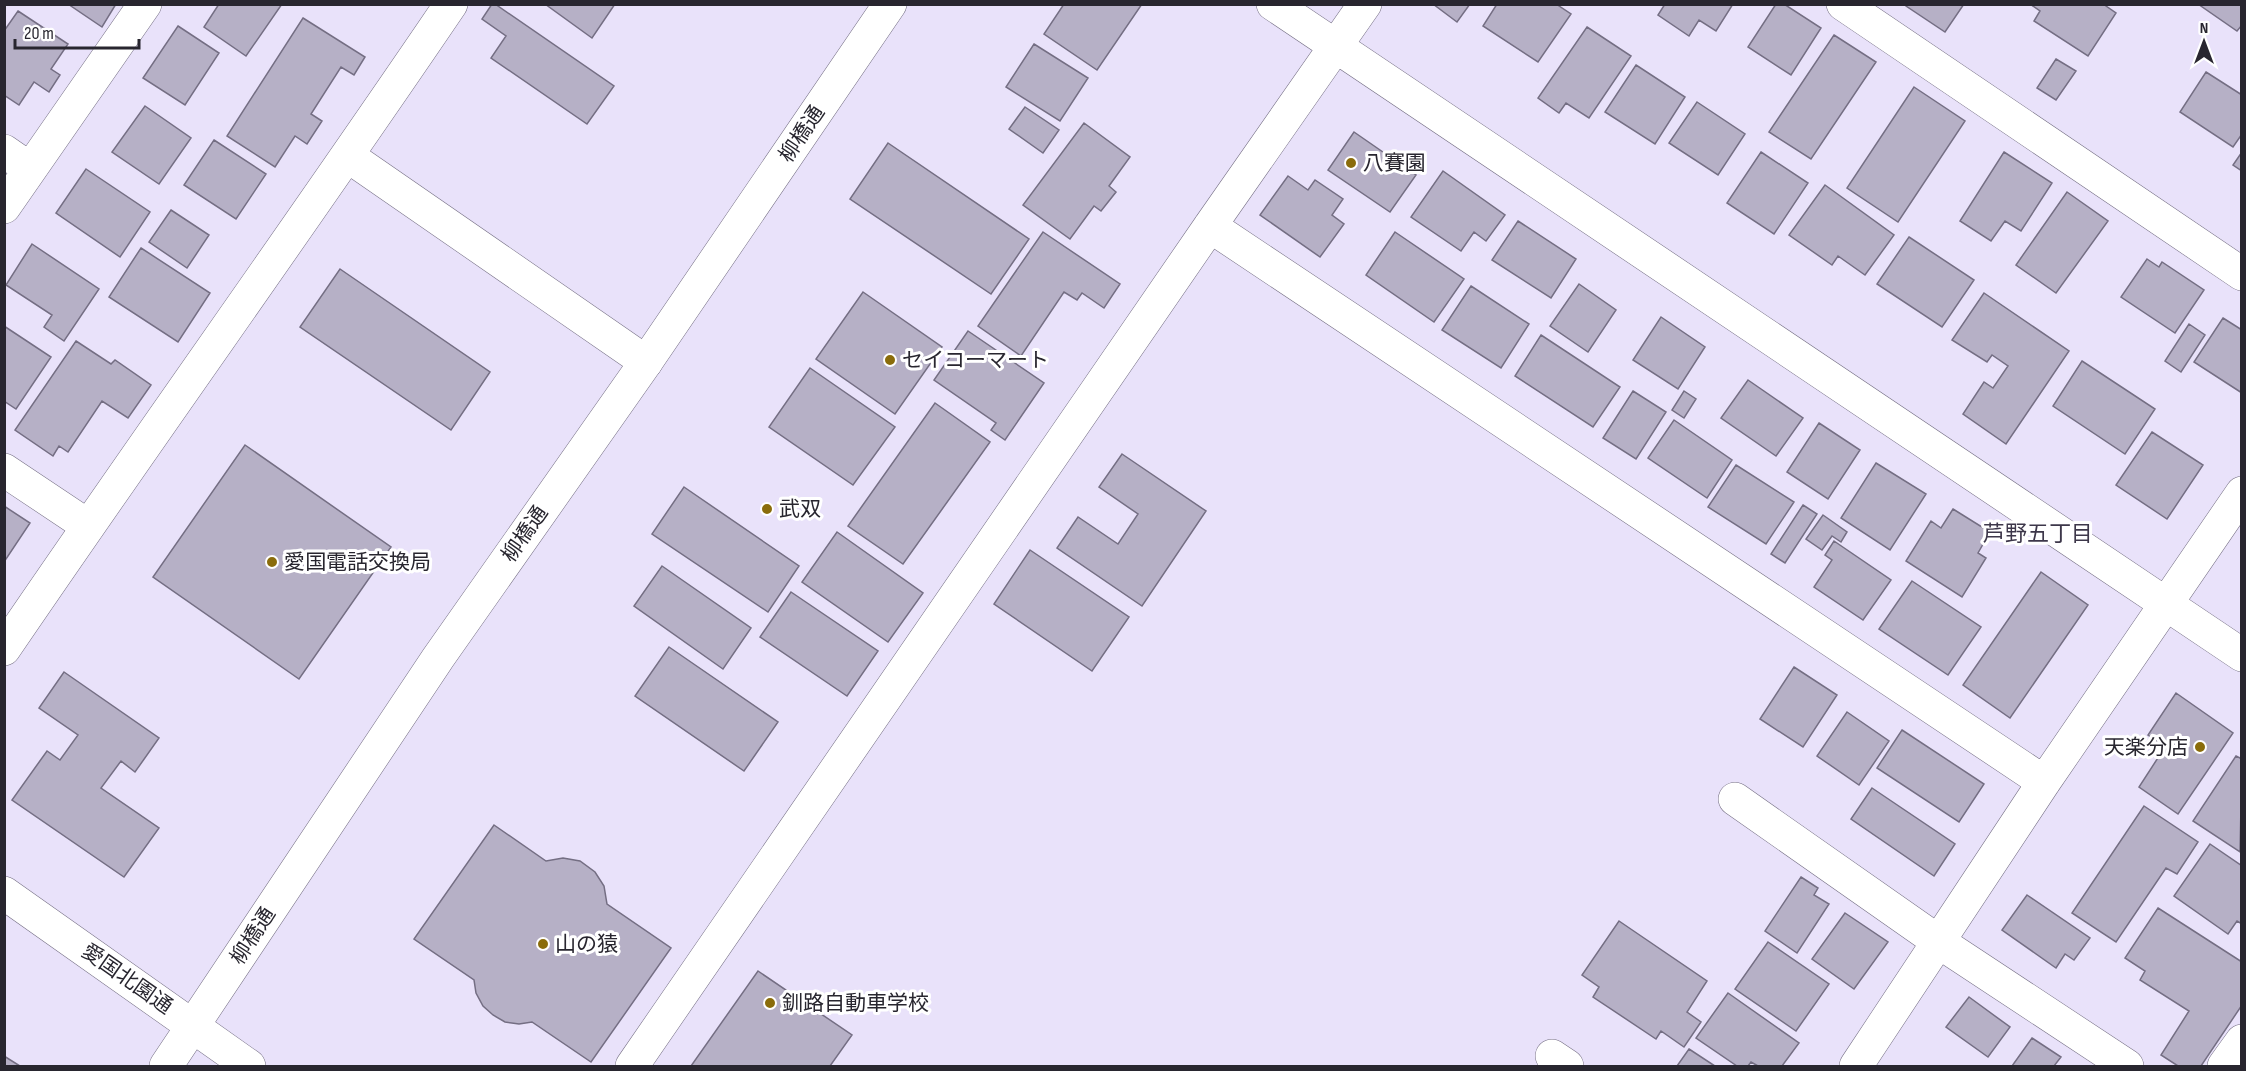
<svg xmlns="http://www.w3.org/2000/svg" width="2246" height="1071" viewBox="0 0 2246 1071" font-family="'Sofia Sans Condensed','Noto Sans JP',sans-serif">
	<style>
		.building { fill: #b6b0c6; stroke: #746e83; stroke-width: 1.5 }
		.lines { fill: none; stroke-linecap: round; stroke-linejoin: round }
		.street-casing { stroke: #756f84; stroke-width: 34 }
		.secondary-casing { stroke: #756f84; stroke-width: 34 }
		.street { stroke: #fff; stroke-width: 33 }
		.secondary { stroke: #fff; stroke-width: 33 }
		.poi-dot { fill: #8a6c0b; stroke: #fff; stroke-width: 2 }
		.labels { text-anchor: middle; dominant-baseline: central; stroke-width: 6; stroke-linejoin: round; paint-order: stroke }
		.street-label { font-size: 21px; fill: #28262f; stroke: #fff }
		.poi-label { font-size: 21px; fill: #28262f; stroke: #fff; text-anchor: start }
		.neighbourhood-label { font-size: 22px; fill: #3d374a; stroke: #fff }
	</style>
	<rect width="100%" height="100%" fill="#e9e2fa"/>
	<path class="building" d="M 68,4 L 116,4 L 102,27 Z
		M 219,4 L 282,4 L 246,56 L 204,27 Z
		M 492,4 L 495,4 L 614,86 L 587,124 L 491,58 L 506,36 L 482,19 Z
		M 545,4 L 615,4 L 592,38 Z
		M 1064,4 L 1142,4 L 1097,70 L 1044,34 Z
		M 1433,4 L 1470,4 L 1457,22 Z
		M 1497,4 L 1556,4 L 1571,14 L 1538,62 L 1483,26 Z
		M 1665,4 L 1733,4 L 1716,31 L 1699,20 L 1689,36 L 1658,15 Z
		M 1776,4 L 1784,4 L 1821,28 L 1791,75 L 1748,47 Z
		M 1907,4 L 1964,4 L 1945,32 L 1906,6 Z
		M 2030,4 L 2103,4 L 2116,13 L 2088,56 L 2034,21 L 2040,11 Z
		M 2198,4 L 2242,4 L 2242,25 L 2237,31 Z
		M 18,11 L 68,44 L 51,69 L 60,75 L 49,92 L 34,82 L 19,105 L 4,95 L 4,31 Z
		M 303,18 L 365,57 L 354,75 L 341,67 L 311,114 L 322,121 L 307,144 L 295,136 L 275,167 L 227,136 Z
		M 178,26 L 219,53 L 185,105 L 143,78 Z
		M 1587,27 L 1631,56 L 1589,118 L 1566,103 L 1559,113 L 1538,98 Z
		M 1834,35 L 1876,62 L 1811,159 L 1769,132 Z
		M 1034,44 L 1088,78 L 1060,121 L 1006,87 Z
		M 2056,59 L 2076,71 L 2056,100 L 2037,88 Z
		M 1636,65 L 1685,97 L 1655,144 L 1605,112 Z
		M 2206,72 L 2242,95 L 2242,134 L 2233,147 L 2180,112 Z
		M 1914,87 L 1965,121 L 1898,222 L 1847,188 Z
		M 1697,102 L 1745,134 L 1718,175 L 1669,143 Z
		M 145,106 L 191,138 L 159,184 L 112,152 Z
		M 1025,107 L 1059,130 L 1043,153 L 1009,129 Z
		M 1084,123 L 1130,157 L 1109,186 L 1116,192 L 1101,211 L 1094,206 L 1070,239 L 1023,205 Z
		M 1354,132 L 1416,175 L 1390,212 L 1328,170 Z
		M 214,140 L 266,174 L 236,219 L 184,185 Z
		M 888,143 L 1029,239 L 991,294 L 850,199 Z
		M 1761,152 L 1808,183 L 1774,234 L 1727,203 Z
		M 2004,152 L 2052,183 L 2021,231 L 2005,221 L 1991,241 L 1960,221 Z
		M 2242,152 L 2242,171 L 2233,165 Z
		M 86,169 L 150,212 L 120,257 L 56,213 Z
		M 1443,171 L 1505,215 L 1486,241 L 1474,232 L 1461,251 L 1411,217 Z
		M 1288,176 L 1308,190 L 1315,180 L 1343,199 L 1332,215 L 1344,224 L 1320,257 L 1260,215 Z
		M 1825,185 L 1894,235 L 1865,275 L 1838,256 L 1832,265 L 1789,235 Z
		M 2067,192 L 2108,221 L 2056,293 L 2016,265 Z
		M 171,210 L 209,235 L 187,268 L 149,242 Z
		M 1518,221 L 1576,259 L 1551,298 L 1492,260 Z
		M 1043,232 L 1120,284 L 1104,308 L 1082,293 L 1077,300 L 1064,292 L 1021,356 L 978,326 Z
		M 1395,232 L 1464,279 L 1434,322 L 1366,275 Z
		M 1909,237 L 1974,280 L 1942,327 L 1877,284 Z
		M 32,244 L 99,289 L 64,341 L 44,327 L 52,315 L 6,285 Z
		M 141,248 L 210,293 L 178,342 L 109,297 Z
		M 2147,259 L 2159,267 L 2162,262 L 2204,290 L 2175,333 L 2121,297 Z
		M 340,269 L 490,372 L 451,430 L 300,327 Z
		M 1579,284 L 1616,310 L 1588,352 L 1550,326 Z
		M 1471,286 L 1529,324 L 1501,368 L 1442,330 Z
		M 863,292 L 942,347 L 895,414 L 816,359 Z
		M 1984,293 L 2069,351 L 2006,444 L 1963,414 L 1984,382 L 1993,388 L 2008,366 L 1992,355 L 1987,362 L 1952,340 Z
		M 1661,317 L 1705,347 L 1678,389 L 1633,360 Z
		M 2223,318 L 2242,330 L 2242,393 L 2194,362 Z
		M 2189,324 L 2205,335 L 2181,372 L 2165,361 Z
		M 4,326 L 51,357 L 16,409 L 4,401 Z
		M 968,331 L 1044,383 L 1005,440 L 991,430 L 996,423 L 934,380 Z
		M 1541,335 L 1620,387 L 1593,427 L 1515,376 Z
		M 76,341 L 111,364 L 115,360 L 151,385 L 128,418 L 102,401 L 68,452 L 59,446 L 53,456 L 15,430 Z
		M 2082,361 L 2155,409 L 2125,454 L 2053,406 Z
		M 810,368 L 895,427 L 853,485 L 769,427 Z
		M 1748,380 L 1803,418 L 1776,456 L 1721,418 Z
		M 1633,391 L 1666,412 L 1636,459 L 1603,438 Z
		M 1684,391 L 1696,399 L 1684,418 L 1672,410 Z
		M 935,403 L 990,442 L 903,564 L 848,526 Z
		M 1674,420 L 1732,460 L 1707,498 L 1648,458 Z
		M 1819,423 L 1860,450 L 1828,499 L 1787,472 Z
		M 2152,432 L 2203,465 L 2167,519 L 2116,485 Z
		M 245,445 L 391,547 L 299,679 L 153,577 Z
		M 1122,454 L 1206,511 L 1142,606 L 1057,548 L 1078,517 L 1118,544 L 1138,514 L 1099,487 Z
		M 1876,463 L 1926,494 L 1890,550 L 1841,518 Z
		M 1736,465 L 1794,502 L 1766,544 L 1708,507 Z
		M 684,487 L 799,566 L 768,612 L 652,534 Z
		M 1803,505 L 1817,514 L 1785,563 L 1771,554 Z
		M 4,506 L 30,523 L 4,562 Z
		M 1953,509 L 1990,532 L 1978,553 L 1986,558 L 1962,597 L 1906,561 L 1931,521 L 1941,528 Z
		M 1823,515 L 1847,532 L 1841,542 L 1832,536 L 1822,550 L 1806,539 Z
		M 837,532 L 923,593 L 888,642 L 802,582 Z
		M 1834,541 L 1891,580 L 1863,620 L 1814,587 L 1832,560 L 1825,555 Z
		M 1030,550 L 1129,617 L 1092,671 L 994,604 Z
		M 662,566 L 751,628 L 723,669 L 634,606 Z
		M 2041,572 L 2088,605 L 2010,718 L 1963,685 Z
		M 1912,581 L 1981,627 L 1948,675 L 1879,629 Z
		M 791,592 L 878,651 L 847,696 L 760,637 Z
		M 669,647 L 778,722 L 744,771 L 635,696 Z
		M 1794,667 L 1837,695 L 1803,747 L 1760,719 Z
		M 64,672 L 159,738 L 135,772 L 121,761 L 101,788 L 159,828 L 124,877 L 12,800 L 47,751 L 60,760 L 78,735 L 39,708 Z
		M 2176,693 L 2233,733 L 2178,814 L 2139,787 L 2165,747 L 2148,735 Z
		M 1847,712 L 1889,741 L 1859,785 L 1817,756 Z
		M 1902,730 L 1984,784 L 1959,822 L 1877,768 Z
		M 2236,756 L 2242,759 L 2240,852 L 2193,821 Z
		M 1872,788 L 1955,844 L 1934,876 L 1851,819 Z
		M 2144,806 L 2198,842 L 2177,874 L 2166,868 L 2116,942 L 2072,913 Z
		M 494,825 L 546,861 L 563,858 L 580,861 L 595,872 L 604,886 L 607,904 L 671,948 L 591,1062 L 532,1022 L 519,1024 L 505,1022 L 493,1015 L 483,1006 L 476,993 L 474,980 L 414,939 Z
		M 2210,844 L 2242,866 L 2242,924 L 2237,921 L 2228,934 L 2174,896 Z
		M 1801,877 L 1818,888 L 1814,895 L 1829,904 L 1797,953 L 1765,931 Z
		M 2027,895 L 2090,938 L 2074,960 L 2065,954 L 2056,968 L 2002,930 Z
		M 2158,908 L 2242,962 L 2242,1005 L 2201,1066 L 2178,1066 L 2161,1055 L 2189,1011 L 2140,980 L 2145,971 L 2125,958 Z
		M 1845,913 L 1888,942 L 1854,989 L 1812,959 Z
		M 1619,921 L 1707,981 L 1687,1012 L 1701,1022 L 1684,1047 L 1661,1031 L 1656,1039 L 1593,997 L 1599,987 L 1582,975 Z
		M 1768,942 L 1829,984 L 1796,1031 L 1735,989 Z
		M 758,971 L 852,1035 L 830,1066 L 691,1066 Z
		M 1728,993 L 1799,1043 L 1782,1066 L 1758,1066 L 1751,1062 L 1748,1066 L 1737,1066 L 1696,1038 Z
		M 1969,997 L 2010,1027 L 1988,1057 L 1946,1027 Z
		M 2032,1038 L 2061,1057 L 2054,1066 L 2012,1066 Z
		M 1689,1049 L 1715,1066 L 1677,1066 Z
		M 4,1056 L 20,1066 L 4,1066 Z"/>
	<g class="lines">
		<g class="street-casing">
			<path id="street" d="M 1273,4 L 2242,655
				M 1843,4 L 2242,274
				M 4,151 L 30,169
				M 348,156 L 646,362
				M 4,207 L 145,4
				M 1210,226 L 2044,782
				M 4,470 L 88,526
				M 4,649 C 151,433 304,221 451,4
				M 1735,799 L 1939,942 L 2127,1066
				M 1552,1056 L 1567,1066
				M 632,1066 L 1210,226 L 1365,4
				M 1856,1066 L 2044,782 L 2242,493
				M 2224,1066 L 2242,1041"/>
		</g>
		<g class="secondary-casing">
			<path id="secondary" d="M 4,893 L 249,1066
				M 166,1066 L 438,658 L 646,362 L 890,4"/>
		</g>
		<use href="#street" class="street"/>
		<use href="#secondary" class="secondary"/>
	</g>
	<g class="poi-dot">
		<circle cx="1351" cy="163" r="6"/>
		<circle cx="890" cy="360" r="6"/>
		<circle cx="767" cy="509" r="6"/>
		<circle cx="272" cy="562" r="6"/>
		<circle cx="2200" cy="747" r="6"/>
		<circle cx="543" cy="944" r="6"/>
		<circle cx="770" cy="1003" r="6"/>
	</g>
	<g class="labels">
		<g class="street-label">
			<text transform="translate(802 134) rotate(-56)">柳橋通</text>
			<text transform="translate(525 534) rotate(-55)">柳橋通</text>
			<text transform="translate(253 936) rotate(-57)">柳橋通</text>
			<text transform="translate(127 979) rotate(35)">愛国北園通</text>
		</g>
		<g class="poi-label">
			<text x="1363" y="163">八賽園</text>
			<text x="902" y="360">セイコーマート</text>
			<text x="779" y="509">武双</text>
			<text x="284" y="562">愛国電話交換局</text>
			<text x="2188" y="747" text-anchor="end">天楽分店</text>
			<text x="555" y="944">山の猿</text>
			<text x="782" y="1003">釧路自動車学校</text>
		</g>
		<g class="neighbourhood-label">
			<text x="2038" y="534">芦野五丁目</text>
		</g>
	</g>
	<rect width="2246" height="1071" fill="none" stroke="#28262f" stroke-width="12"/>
	<g transform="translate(2204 42)" stroke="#ffffff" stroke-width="4.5" paint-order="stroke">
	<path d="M0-4.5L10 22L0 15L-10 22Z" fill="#28262f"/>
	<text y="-9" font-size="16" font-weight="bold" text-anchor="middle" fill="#28262f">N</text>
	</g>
	<path d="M15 39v9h124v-9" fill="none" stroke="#28262f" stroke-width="3"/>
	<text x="24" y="39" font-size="18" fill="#28262f" stroke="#ffffff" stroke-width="4.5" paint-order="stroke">20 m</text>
</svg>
